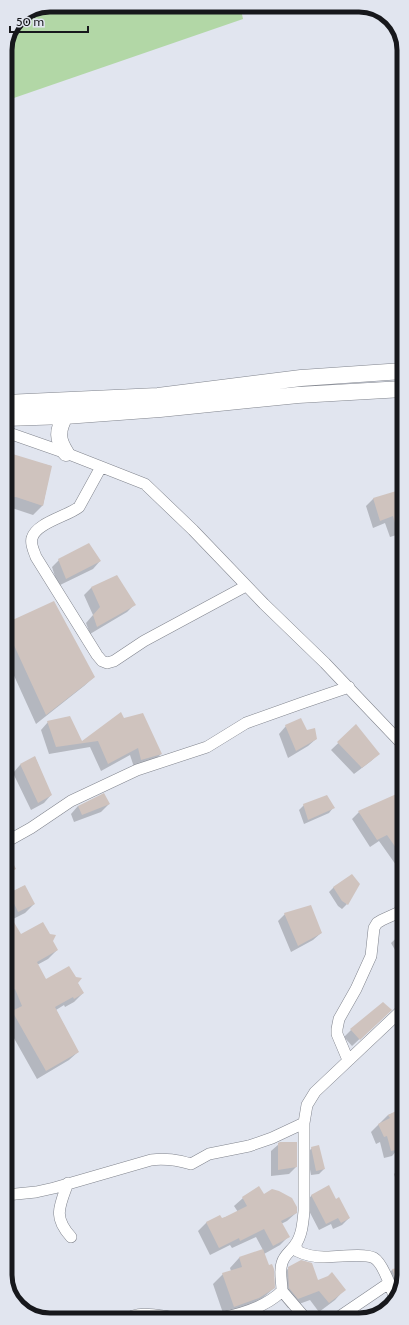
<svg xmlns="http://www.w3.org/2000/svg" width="409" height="1325" viewBox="0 0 409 1325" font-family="Cabin,sans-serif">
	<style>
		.green { fill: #b2d7a6 }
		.shadow { fill: #0003 }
		.building { fill: #cfc3be }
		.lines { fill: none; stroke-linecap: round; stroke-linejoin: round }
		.minor-casing { stroke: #80848d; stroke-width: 12 }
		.highway-casing { stroke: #80848d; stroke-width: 17 }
		.minor { stroke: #fff; stroke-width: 11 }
		.highway { stroke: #fff; stroke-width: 16 }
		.rim { fill: none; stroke: #17181c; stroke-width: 5 }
	</style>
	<rect width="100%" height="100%" fill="#e1e5ef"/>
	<path class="green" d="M 51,5 L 240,5 L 243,19 L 8,100 L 5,88 L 5,48 L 18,18 Z"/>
	<path class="shadow" d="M 6,454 L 51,466 L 43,505 L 33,515 L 6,506 Z
		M 403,490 L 403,533 L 390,537 L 385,523 L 373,528 L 366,506 L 373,499 Z
		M 59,560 L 100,561 L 93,569 L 58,586 L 52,567 Z
		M 117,576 L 134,605 L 127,612 L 90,634 L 86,623 L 93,615 L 84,595 L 91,588 Z
		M 54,603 L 94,677 L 84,686 L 36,724 L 6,658 L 6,624 Z
		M 123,719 L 161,754 L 153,762 L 134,767 L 130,755 L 101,771 L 90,747 L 49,754 L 41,730 L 48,722 L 82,743 Z
		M 286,726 L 307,731 L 316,739 L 308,746 L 288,758 L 279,734 Z
		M 356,726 L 378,754 L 371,761 L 354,774 L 331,750 Z
		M 35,757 L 51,795 L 44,803 L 31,810 L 13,773 L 20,765 Z
		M 401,793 L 403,799 L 404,870 L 401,872 L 379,841 L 370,847 L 352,819 L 359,812 Z
		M 109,804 L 101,812 L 74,822 L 71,814 L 78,806 Z
		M 304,805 L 333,808 L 329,813 L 304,824 L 299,810 Z
		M 24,886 L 34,904 L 25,913 L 11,920 L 20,936 L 52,941 L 57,950 L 48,959 L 37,965 L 46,980 L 75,978 L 83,993 L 74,1002 L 65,1007 L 64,1005 L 56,1010 L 78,1052 L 69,1060 L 37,1079 L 6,1024 L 6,1019 L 12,1013 L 6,997 L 6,895 Z
		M 334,887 L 347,904 L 342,909 L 338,906 L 329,892 Z
		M 285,914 L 321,933 L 313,940 L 291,952 L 278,921 Z
		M 404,931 L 404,962 L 402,962 L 391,943 Z
		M 383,1017 L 352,1046 L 344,1037 L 351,1030 Z
		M 396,1112 L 399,1148 L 392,1156 L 384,1158 L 380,1142 L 376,1144 L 371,1132 L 388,1115 Z
		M 279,1144 L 296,1167 L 289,1174 L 271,1176 L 271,1151 Z
		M 312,1148 L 324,1169 L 319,1174 L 311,1175 L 307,1153 Z
		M 404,1166 L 404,1202 L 403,1202 L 394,1174 L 401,1167 Z
		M 264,1195 L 296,1213 L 287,1221 L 281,1224 L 288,1237 L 280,1245 L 264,1254 L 274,1288 L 264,1297 L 249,1308 L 224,1316 L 213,1284 L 223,1274 L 231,1271 L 230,1268 L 239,1258 L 263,1250 L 256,1237 L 232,1248 L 230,1245 L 210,1255 L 198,1231 L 207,1222 L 221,1219 L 238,1212 L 234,1206 L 243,1198 Z
		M 312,1195 L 336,1200 L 349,1218 L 342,1225 L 333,1229 L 331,1224 L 319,1230 L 305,1203 Z
		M 289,1268 L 318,1281 L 344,1290 L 335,1300 L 319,1312 L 310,1300 L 288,1308 L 280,1298 L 279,1277 Z
		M 404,1268 L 404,1275 L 394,1302 L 383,1280 L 392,1270 Z
		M 88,1318 L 88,1320 L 79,1320 Z"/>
	<path class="building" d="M 6,452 L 52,466 L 43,506 L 16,497 L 6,498 Z
		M 403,489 L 403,543 L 401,544 L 393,516 L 380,521 L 373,498 Z
		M 89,543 L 101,561 L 66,579 L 58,559 Z
		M 117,575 L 136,605 L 97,627 L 93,615 L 100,607 L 91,587 Z
		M 54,601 L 95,677 L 46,715 L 6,628 L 6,623 Z
		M 121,712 L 124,718 L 143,713 L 162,754 L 141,760 L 138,748 L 108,764 L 98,741 L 56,747 L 47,721 L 70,716 L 82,741 Z
		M 301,718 L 307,730 L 315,728 L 317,739 L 296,751 L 285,725 Z
		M 356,724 L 380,754 L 362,768 L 337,742 Z
		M 35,756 L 52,795 L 38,803 L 20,764 Z
		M 401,792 L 403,797 L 403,858 L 387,835 L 377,840 L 358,811 Z
		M 104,793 L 110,804 L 82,815 L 78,806 Z
		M 327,795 L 335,808 L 308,820 L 303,804 Z
		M 6,849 L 16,869 L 6,874 Z
		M 352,874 L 360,884 L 348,905 L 342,901 L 333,887 Z
		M 25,885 L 35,904 L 18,912 L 9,893 Z
		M 311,905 L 322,933 L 298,946 L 284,913 Z
		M 6,909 L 21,934 L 43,922 L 50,934 L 56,935 L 53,941 L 58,950 L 37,962 L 46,979 L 69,966 L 76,977 L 82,978 L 78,983 L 84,993 L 74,999 L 73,997 L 55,1007 L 79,1052 L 46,1071 L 12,1011 L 22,1006 L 15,989 L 13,990 L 6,978 Z
		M 383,1002 L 392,1010 L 360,1040 L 350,1029 Z
		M 396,1111 L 404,1128 L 404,1142 L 400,1146 L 400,1149 L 391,1151 L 387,1136 L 384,1137 L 378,1124 L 390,1118 L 388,1115 Z
		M 280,1142 L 297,1142 L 297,1167 L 278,1170 L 278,1143 Z
		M 319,1145 L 325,1169 L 316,1171 L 311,1147 Z
		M 329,1185 L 336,1199 L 339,1197 L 350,1218 L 341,1223 L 338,1218 L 326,1224 L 311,1195 Z
		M 259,1186 L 264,1194 L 272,1189 L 279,1191 L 292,1198 L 297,1207 L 297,1213 L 281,1221 L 290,1237 L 273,1246 L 264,1229 L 240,1241 L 239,1238 L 219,1248 L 206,1222 L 220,1215 L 222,1218 L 225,1217 L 247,1206 L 242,1197 Z
		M 263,1249 L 269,1265 L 272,1264 L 274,1269 L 275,1288 L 259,1298 L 234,1307 L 222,1273 L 242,1267 L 239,1257 Z
		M 301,1260 L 312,1263 L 318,1280 L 328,1276 L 332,1272 L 346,1290 L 329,1303 L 319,1291 L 298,1299 L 289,1288 L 288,1270 L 288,1267 Z
		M 404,1267 L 404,1275 L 400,1287 L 392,1269 Z"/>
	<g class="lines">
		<g class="minor-casing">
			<path id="minor" d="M 6,432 L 66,453 L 145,484 L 193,530 L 264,604 L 325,663 L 403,745
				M 101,467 L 79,507 C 68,516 36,523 32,538 C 30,544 34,551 36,557 L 97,655 L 102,661 L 107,663 L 114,661 L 144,641 L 246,586
				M 6,842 L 31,828 L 71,801 L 137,770 L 207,747 L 246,723 L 305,702 L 349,687
				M 348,1060 L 337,1034 L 337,1029 L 339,1019 L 356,989 L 371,956 L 374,928 L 377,923 L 382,920 L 404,910
				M 68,1183 C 59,1207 53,1217 71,1237
				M 6,1195 L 36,1192 L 54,1188 L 151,1160 C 166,1158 177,1160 191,1164 L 209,1154 L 249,1146 L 272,1138 L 304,1123
				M 296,1245 L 297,1251 C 305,1255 315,1257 324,1257 C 336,1257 365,1253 374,1258 C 383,1263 392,1290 395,1299
				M 282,1291 L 306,1319
				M 336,1319 L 389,1283
				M 125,1320 C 140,1309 162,1317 179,1318 C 190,1319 211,1320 221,1318 C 242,1314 267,1306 282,1291 C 282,1281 279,1272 282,1263 C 284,1255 291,1251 295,1245 C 302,1236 303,1222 304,1211 L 304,1123 L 307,1105 L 315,1092 L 404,1008"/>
		</g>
		<g class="highway-casing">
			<path id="highway" d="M 5,403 L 158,396 L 301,378 L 403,371
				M 65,416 C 57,431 57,439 66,453
				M 6,418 L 65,416 L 160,409 L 298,395 L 403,389"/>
		</g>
		<use href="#minor" class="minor"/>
		<use href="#highway" class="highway"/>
	</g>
	<path d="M0 0H409V1325H0ZM50 12H359A38 38 0 0 1 397 50V1275A38 38 0 0 1 359 1313H50A38 38 0 0 1 12 1275V50A38 38 0 0 1 50 12Z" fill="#e1e5ef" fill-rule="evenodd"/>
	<path class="rim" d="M50 12H359A38 38 0 0 1 397 50V1275A38 38 0 0 1 359 1313H50A38 38 0 0 1 12 1275V50A38 38 0 0 1 50 12Z"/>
	<path d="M10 26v6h78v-6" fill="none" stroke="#17181c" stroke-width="2"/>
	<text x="16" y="26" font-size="12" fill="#17181c" stroke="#e1e5ef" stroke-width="3" paint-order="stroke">50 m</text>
</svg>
